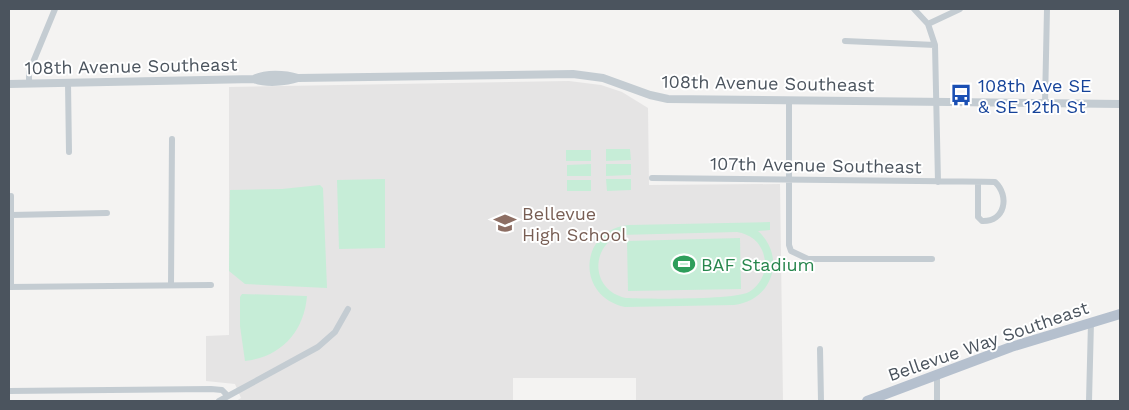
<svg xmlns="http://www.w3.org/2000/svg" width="1129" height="410" viewBox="0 0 1129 410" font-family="'Work Sans',sans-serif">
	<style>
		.education { fill: #e5e4e4 }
		.green { fill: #c6edd7; fill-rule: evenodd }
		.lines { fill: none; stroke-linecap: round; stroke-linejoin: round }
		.minor { stroke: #c4ccd2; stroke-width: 6 }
		.tertiary { stroke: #c4ccd2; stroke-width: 8 }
		.primary { stroke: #b5c0ce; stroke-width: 10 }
		.labels { text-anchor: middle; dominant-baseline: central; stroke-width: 4; stroke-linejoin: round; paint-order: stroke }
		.street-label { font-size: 18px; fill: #4b545e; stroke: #fff }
		.transit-label { font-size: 18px; fill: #164399; stroke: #fff; text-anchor: start }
		.education-label { font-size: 18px; fill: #785e54; stroke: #fff; text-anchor: start }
		.leisure-label { font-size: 18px; fill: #27864d; stroke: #fff; text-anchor: start }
	</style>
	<rect width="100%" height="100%" fill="#f4f3f2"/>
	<path class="education" d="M 569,81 L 601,85 L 622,92 L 648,108 L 649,185 L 780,184 L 783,401 L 636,401 L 636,378 L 513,378 L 513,401 L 236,401 L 241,398 L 235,384 L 206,381 L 206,336 L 229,335 L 229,87 Z"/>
	<path class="green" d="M 606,149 L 630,149 L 631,160 L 606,161 Z
		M 566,150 L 591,150 L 591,161 L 566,161 Z
		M 591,164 L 591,176 L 567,176 L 567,165 Z
		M 606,164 L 631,164 L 631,175 L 606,176 Z
		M 385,179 L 385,248 L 339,249 L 337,180 Z
		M 606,179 L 631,179 L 631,190 L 607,191 Z
		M 567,180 L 591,180 L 591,191 L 567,191 Z
		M 320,185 L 323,188 L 327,288 L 245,284 L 229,271 L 230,190 L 282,189 Z
		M 770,222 L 770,230 L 758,231 C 787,257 772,301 734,305 L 625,307 C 575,296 579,230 629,225 ZM 737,232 C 750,234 761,242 764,256 C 768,270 761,285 749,292 C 735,300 645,299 626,298 C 592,291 589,249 619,235 Z
		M 740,238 L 741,289 L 628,291 L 627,241 Z
		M 242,294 L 307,296 C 304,332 281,357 245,361 L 240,326 L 240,297 Z"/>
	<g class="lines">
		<path class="minor" d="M 914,9 L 928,24 L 960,9
			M 928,24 L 935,45 L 938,182
			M 845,41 L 935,45
			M 29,83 L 29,72 L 55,9
			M 68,83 L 69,152
			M 789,101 L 789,245 L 791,251 L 808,259 L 932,259
			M 1045,103 L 1047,9
			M 652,178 C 767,180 881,180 995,182 C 1010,196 1005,222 982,221 L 978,217 L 978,182
			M 11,215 L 107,213
			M 171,285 L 172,139
			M 9,287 L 211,285
			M 11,287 L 11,196
			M 820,349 L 821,401
			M 9,391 L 211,389 L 222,390 L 228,396
			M 219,401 L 318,347 L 335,332 L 348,309
			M 937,401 L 937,375
			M 1089,401 L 1091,322"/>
		<path class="tertiary" d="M 254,79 C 265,73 285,74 298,78
			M 9,84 L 254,79 C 266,84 286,82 298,78 L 573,74 L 603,78 L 650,95 L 668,99 L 1120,104"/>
		<path class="primary" d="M 867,401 L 1011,347 L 1120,314"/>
	</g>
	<defs>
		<g id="bus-bare" transform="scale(1.725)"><path d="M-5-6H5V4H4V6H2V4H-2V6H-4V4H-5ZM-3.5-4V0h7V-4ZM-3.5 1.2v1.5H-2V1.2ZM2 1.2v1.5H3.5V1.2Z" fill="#1a4fb4" stroke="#fff" stroke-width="2.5" paint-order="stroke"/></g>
		<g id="school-bare" transform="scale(1.725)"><path d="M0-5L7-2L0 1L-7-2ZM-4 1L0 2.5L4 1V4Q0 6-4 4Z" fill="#8d6e63" stroke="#fff" stroke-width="2.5" paint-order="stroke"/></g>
		<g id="stadium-bare" transform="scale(1.725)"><path d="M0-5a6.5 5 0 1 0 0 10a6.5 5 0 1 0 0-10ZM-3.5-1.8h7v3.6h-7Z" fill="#2e9e5b" stroke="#fff" stroke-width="2.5" paint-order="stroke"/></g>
	</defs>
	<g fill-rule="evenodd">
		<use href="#bus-bare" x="961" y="95"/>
		<use href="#school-bare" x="505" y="223"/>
		<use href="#stadium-bare" x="684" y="264"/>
	</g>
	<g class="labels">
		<g class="street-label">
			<text transform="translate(131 66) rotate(-1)">108th Avenue Southeast</text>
			<text transform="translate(768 83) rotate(1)">108th Avenue Southeast</text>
			<text transform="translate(816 165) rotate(1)">107th Avenue Southeast</text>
			<text transform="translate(988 341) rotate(-19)">Bellevue Way Southeast</text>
		</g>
		<g class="transit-label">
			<text x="978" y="85">108th Ave SE<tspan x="978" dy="21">&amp; SE 12th St</tspan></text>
		</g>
		<g class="education-label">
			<text x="522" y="213">Bellevue<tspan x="522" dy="21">High School</tspan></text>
		</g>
		<g class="leisure-label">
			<text x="701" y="264">BAF Stadium</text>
		</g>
	</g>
	<rect width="1129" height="410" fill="none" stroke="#4b545e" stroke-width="20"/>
</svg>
